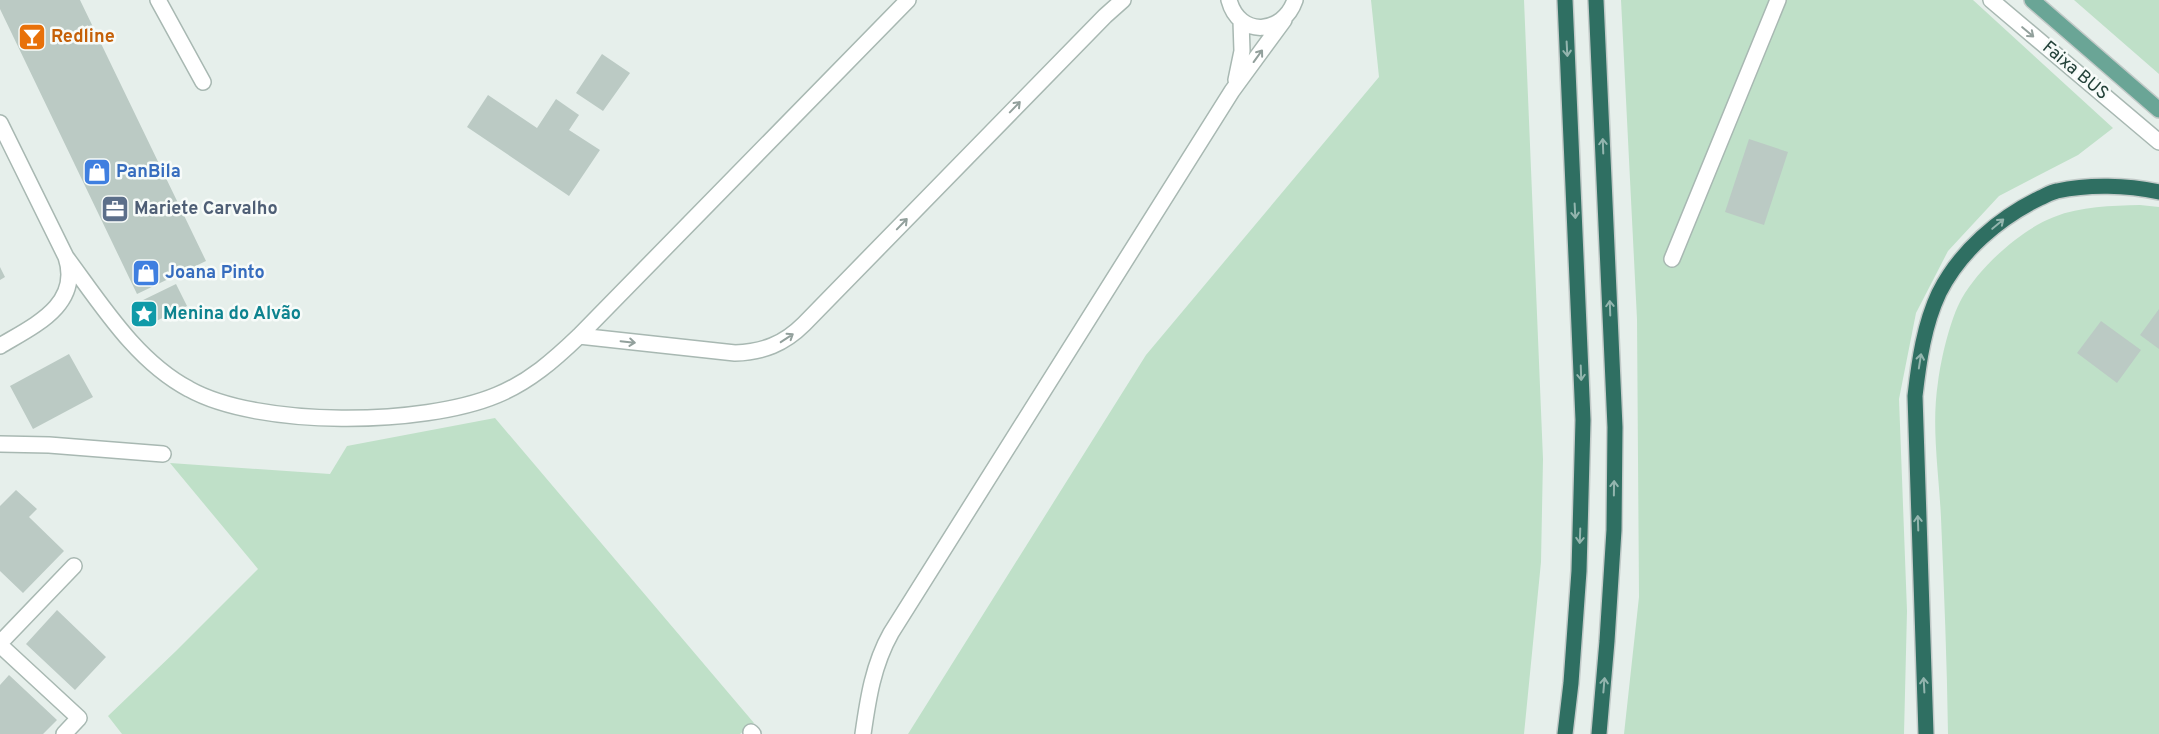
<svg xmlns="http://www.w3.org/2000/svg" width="2159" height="734" viewBox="0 0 2159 734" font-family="Overpass,sans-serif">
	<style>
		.green { fill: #bfe0c8 }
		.building { fill: #bbcac4 }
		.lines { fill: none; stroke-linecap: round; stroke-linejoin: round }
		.minor-casing { stroke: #a8b8b2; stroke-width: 18 }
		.major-casing { stroke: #c2cac8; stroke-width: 18 }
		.highway-casing { stroke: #c2cac8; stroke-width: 18 }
		.minor { stroke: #fff; stroke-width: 15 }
		.major { stroke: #6aa596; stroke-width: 15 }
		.highway { stroke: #2f6f62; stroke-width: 15 }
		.oneway { stroke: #92a09c }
		.oneway2 { stroke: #93b5ae }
		.labels { text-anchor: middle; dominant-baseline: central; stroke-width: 5; stroke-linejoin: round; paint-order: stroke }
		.food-label { font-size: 18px; font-weight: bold; fill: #c56008; stroke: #f7fbf9; text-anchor: start }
		.street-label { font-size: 18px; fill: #24423a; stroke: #f7fbf9 }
		.shop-label { font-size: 18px; font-weight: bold; fill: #366cbe; stroke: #f7fbf9; text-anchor: start }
		.service-label { font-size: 18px; font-weight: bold; fill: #4e5e75; stroke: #f7fbf9; text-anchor: start }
		.culture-label { font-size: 18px; font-weight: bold; fill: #0d838f; stroke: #f7fbf9; text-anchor: start }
	</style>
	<rect width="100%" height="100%" fill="#e6efeb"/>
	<path class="green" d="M 1371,0 L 1524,0 L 1543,459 L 1541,562 L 1524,734 L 908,734 L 1146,355 L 1379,77 Z
		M 1621,0 L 1973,0 L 2113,128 L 2078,155 L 1999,196 L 1948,251 L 1916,313 L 1899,399 L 1907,611 L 1904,734 L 1624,734 L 1639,597 L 1637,319 Z
		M 2074,0 L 2159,0 L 2159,74 Z
		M 2140,205 L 2159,207 L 2159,734 L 1948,734 C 1947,662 1944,590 1941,518 C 1939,473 1931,427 1938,382 C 1941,359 1950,319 1962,298 C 1980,267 2020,230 2054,217 C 2081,206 2111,206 2140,205 Z
		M 495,418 L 754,723 L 740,734 L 122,734 L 108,716 L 176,651 L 258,569 L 170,463 L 330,474 L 347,446 Z"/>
	<path class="building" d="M 0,0 L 80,0 L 206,261 L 137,294 L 0,9 Z
		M 602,54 L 630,73 L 603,111 L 576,93 Z
		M 488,95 L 537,128 L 556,99 L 579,115 L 569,130 L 600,150 L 569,196 L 467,127 Z
		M 1749,139 L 1788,152 L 1764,225 L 1725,212 Z
		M 0,267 L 5,277 L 0,280 Z
		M 176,284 L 187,306 L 150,324 L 139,302 Z
		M 2159,309 L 2159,349 L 2140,335 Z
		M 2101,321 L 2141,350 L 2117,383 L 2077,353 Z
		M 69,354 L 93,397 L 33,429 L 10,386 Z
		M 16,490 L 37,509 L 29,517 L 64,551 L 23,593 L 0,571 L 0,506 Z
		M 57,610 L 106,657 L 75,690 L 26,644 Z
		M 9,675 L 57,720 L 43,734 L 0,734 L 0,685 Z"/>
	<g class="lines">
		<g class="minor-casing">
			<path id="minor" d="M 158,0 L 203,82
				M 1229,0 C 1239,38 1283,35 1295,0
				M 1991,0 L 2159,142
				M 1236,80 L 1242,51 L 1241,21
				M 0,123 L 66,257 C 82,305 33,326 0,346
				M 66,257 C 101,304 136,361 189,389 C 259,428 423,426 497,395 C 529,382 554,360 579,336 L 908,0
				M 1672,259 L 1778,0
				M 579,336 L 735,353 C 763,352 784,344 804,324 L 1105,16 L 1123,0
				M 0,444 L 49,445 L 163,454
				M 0,643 L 74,566
				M 0,645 L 79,718 L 64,734
				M 751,732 L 753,734
				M 863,734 C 868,699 873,665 891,633 L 1232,91 L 1284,20"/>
		</g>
		<g class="major-casing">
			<path id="major" d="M 2032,0 L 2159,110"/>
		</g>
		<g class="highway-casing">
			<path id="highway" d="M 1565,0 L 1583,420 L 1579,571 L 1571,683 L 1565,734
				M 1596,0 L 1615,427 L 1614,530 L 1607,641 L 1599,734
				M 1926,734 L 1915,396 C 1919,361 1924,325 1939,293 C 1960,251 1999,218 2040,198 C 2045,196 2051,192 2057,191 C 2089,184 2127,185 2159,192"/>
		</g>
		<use href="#minor" class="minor"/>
		<use href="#major" class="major"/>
		<use href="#highway" class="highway"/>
	</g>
	<defs><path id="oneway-shaft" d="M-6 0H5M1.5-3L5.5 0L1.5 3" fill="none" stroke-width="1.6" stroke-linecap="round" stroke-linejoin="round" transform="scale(1.25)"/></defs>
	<g class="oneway">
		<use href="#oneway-shaft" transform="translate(2028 32) rotate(40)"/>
		<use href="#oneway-shaft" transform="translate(1258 56) rotate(-54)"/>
		<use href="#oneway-shaft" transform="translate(1015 107) rotate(-46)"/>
		<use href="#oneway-shaft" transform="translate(902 224) rotate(-46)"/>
		<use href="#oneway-shaft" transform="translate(787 338) rotate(-33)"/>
		<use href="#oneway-shaft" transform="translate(628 342) rotate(6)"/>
	</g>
	<g class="oneway2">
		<use href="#oneway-shaft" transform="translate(1567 49) rotate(87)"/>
		<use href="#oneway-shaft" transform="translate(1603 146) rotate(-92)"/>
		<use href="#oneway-shaft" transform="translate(1575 211) rotate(87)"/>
		<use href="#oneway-shaft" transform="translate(1998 224) rotate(-40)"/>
		<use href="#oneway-shaft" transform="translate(1610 308) rotate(-92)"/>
		<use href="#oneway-shaft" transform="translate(1920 361) rotate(-81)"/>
		<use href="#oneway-shaft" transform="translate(1581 373) rotate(88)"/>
		<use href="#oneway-shaft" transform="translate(1614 488) rotate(-89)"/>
		<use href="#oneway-shaft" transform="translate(1918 523) rotate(-92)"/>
		<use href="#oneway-shaft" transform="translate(1580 536) rotate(92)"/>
		<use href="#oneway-shaft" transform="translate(1604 685) rotate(-85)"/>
		<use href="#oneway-shaft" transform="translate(1924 685) rotate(-93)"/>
	</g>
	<defs>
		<g id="bar-square" transform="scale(1.4375)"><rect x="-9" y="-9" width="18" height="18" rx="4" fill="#e8710a" stroke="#f7fbf9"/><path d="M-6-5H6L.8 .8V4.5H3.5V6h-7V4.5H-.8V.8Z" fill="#fff"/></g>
		<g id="shop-square" transform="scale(1.4375)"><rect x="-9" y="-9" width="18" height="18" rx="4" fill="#3f7fe0" stroke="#f7fbf9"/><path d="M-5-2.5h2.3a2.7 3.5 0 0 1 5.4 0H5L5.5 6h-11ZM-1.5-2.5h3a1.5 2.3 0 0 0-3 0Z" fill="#fff"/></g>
		<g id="office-square" transform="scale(1.4375)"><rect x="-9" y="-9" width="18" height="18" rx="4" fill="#5c6f8a" stroke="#f7fbf9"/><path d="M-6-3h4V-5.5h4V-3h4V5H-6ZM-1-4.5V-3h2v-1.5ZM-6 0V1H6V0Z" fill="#fff"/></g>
		<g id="sight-square" transform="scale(1.4375)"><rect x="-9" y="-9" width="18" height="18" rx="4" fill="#0f9aa8" stroke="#f7fbf9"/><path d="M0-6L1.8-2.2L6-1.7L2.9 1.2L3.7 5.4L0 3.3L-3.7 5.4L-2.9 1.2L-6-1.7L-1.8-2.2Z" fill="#fff"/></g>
	</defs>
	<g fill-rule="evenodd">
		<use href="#bar-square" x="32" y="37"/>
		<use href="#shop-square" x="97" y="172"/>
		<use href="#office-square" x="115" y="209"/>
		<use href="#shop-square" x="146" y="273"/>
		<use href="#sight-square" x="144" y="314"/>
	</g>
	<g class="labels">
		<g class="food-label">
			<text x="51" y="37">Redline</text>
		</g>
		<g class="street-label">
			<text transform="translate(2075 71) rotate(40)">Faixa BUS</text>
		</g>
		<g class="shop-label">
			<text x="116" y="172">PanBila</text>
			<text x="165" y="273">Joana Pinto</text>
		</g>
		<g class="service-label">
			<text x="134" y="209">Mariete Carvalho</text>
		</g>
		<g class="culture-label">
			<text x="163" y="314">Menina do Alvão</text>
		</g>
	</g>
</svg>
